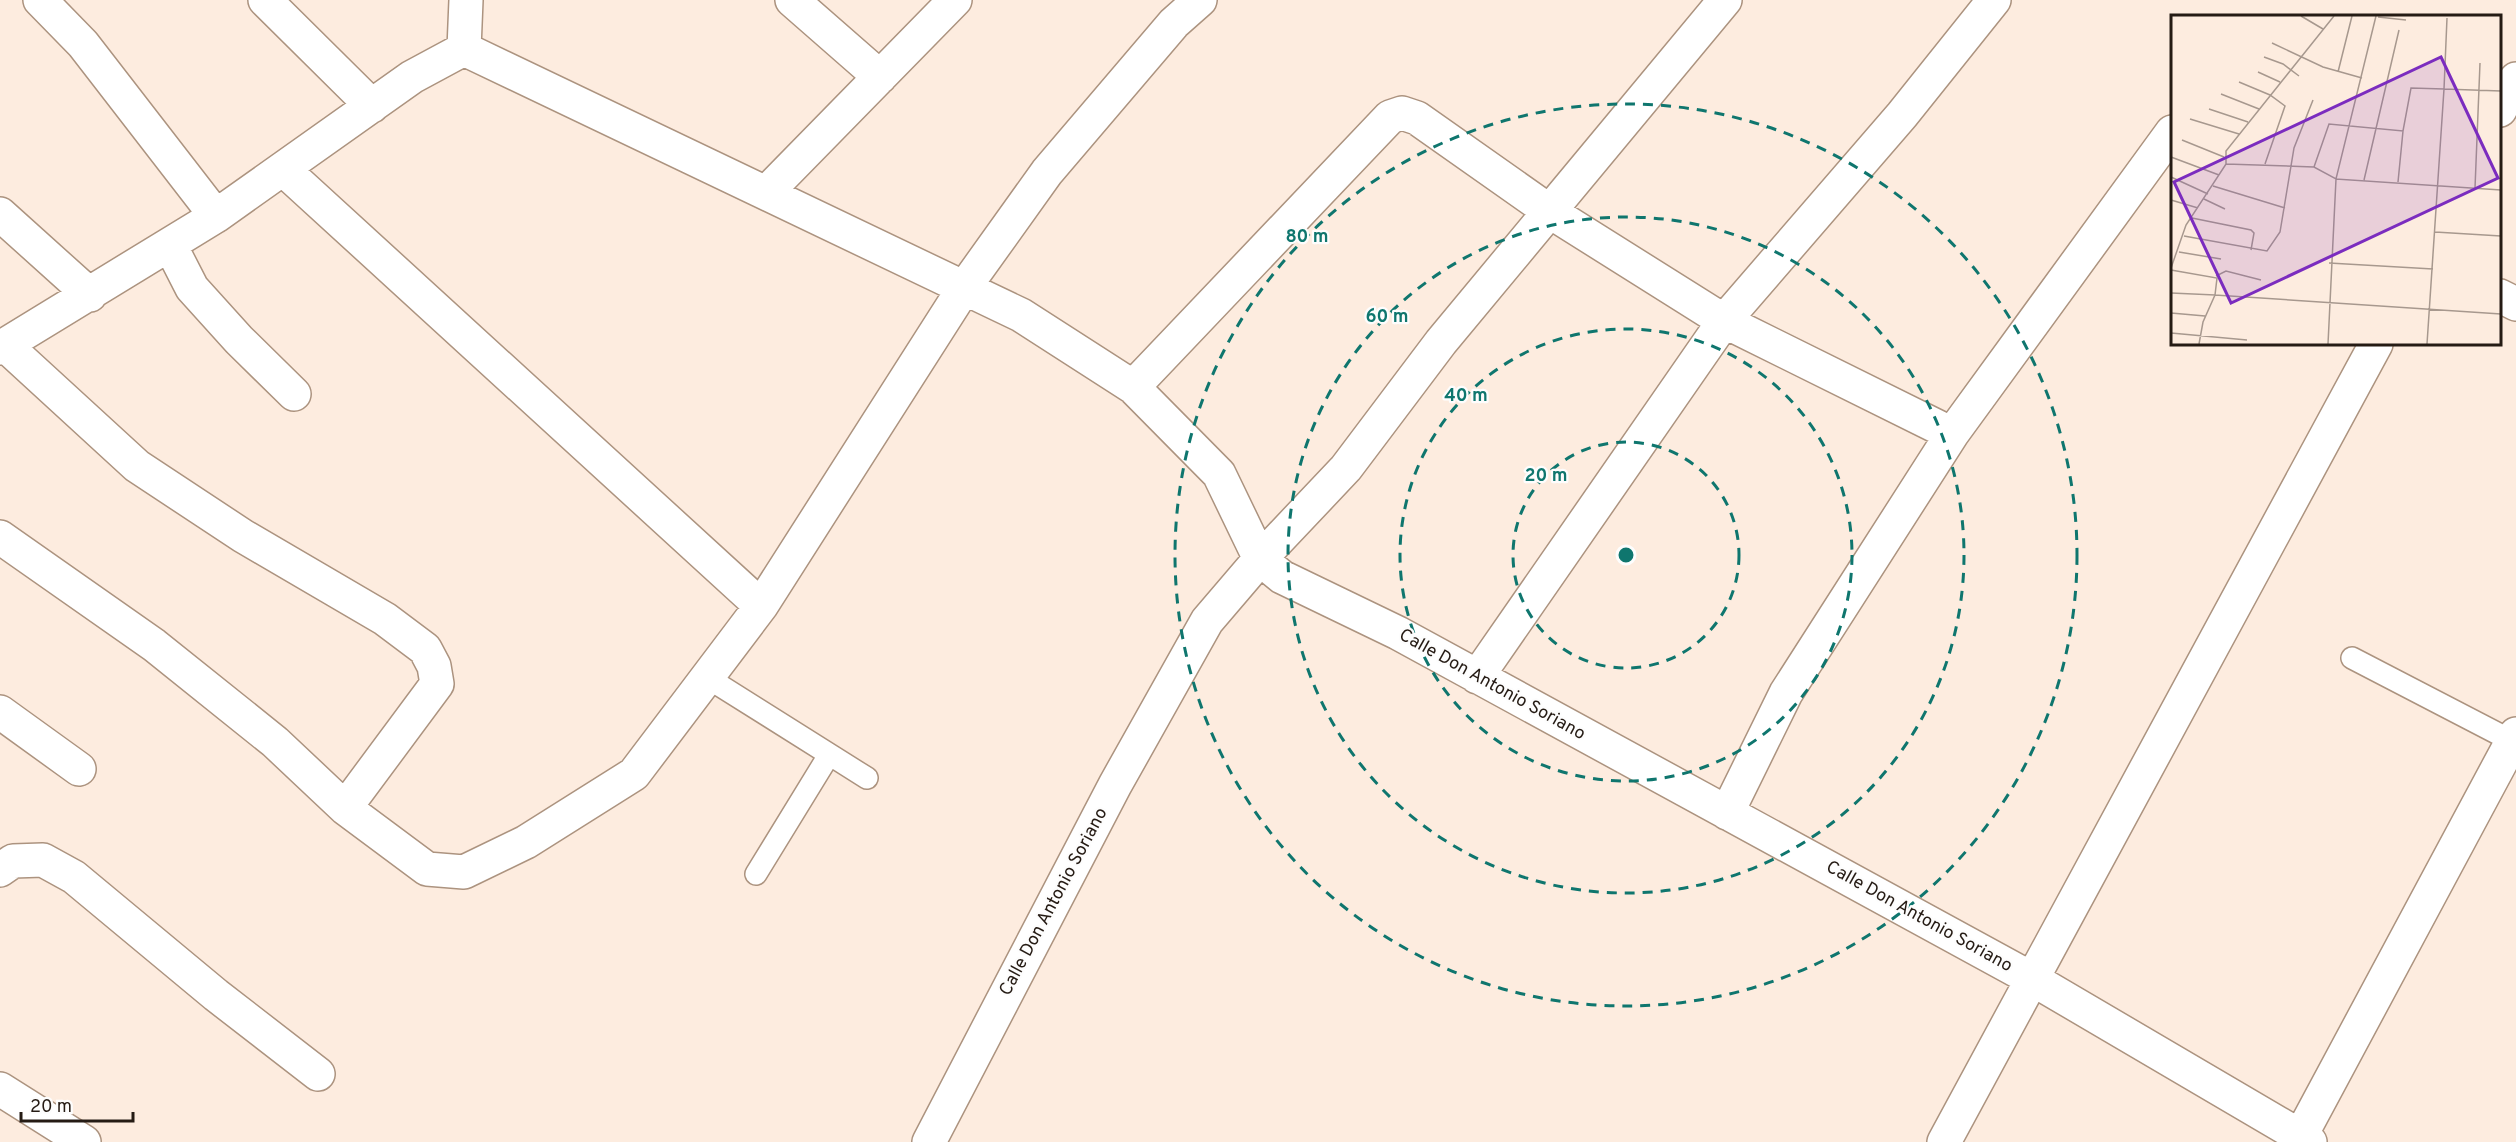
<svg xmlns="http://www.w3.org/2000/svg" width="2516" height="1142" viewBox="0 0 2516 1142" font-family="Overpass,sans-serif">
	<style>
		.lines { fill: none; stroke-linecap: round; stroke-linejoin: round }
		.lane-casing { stroke: #ac937f; stroke-width: 24 }
		.street-casing { stroke: #ac937f; stroke-width: 36 }
		.lane { stroke: #fff; stroke-width: 21 }
		.street { stroke: #fff; stroke-width: 33 }
		.ring { fill: none; stroke: #0f766e; stroke-width: 3; stroke-dasharray: 10 8 }
		.labels { text-anchor: middle; dominant-baseline: central; stroke-width: 4.5; stroke-linejoin: round; paint-order: stroke }
		.street-label { font-size: 18px; fill: #251b14; stroke: #fdfdfd }
		.inset-road { fill: none; stroke: #a7988e; stroke-width: 1.5 }
		.view { fill: #7b2cbf; fill-opacity: 0.15; stroke: #7b2cbf; stroke-width: 3 }
		.inset-edge { fill: none; stroke: #251b14; stroke-width: 3 }
		.centre { fill: #0f766e; stroke: #fdfdfd; stroke-width: 3 }
		.ring-label { font-size: 18px; text-anchor: middle; font-weight: bold; fill: #0f766e; stroke: #fdfdfd; stroke-width: 4.5; stroke-linejoin: round; paint-order: stroke }
	</style>
	<rect width="100%" height="100%" fill="#fdecdf"/>
	<g class="lines">
		<g class="lane-casing">
			<path id="lane" d="M 2352,658 L 2512,741
				M 708,678 L 867,778
				M 756,874 L 829,755"/>
		</g>
		<g class="street-casing">
			<path id="street" d="M 40,0 L 83,44 L 216,216
				M 265,0 L 372,106
				M 792,0 L 880,77
				M 464,49 L 466,0
				M 2500,110 L 2516,79
				M 283,169 L 761,606
				M 766,193 L 955,0
				M 0,214 L 90,295
				M 170,245 L 192,288 L 239,340 L 294,394
				M 2500,296 L 2516,304
				M 5,345 L 137,466 L 243,536 L 385,619 L 425,649 L 434,666 L 437,684 L 345,808
				M 0,348 L 216,216 L 412,77 L 464,49 L 1021,315 L 1133,387 L 1219,474 L 1260,559 L 1346,468 L 1441,342 L 1725,0
				M 1133,387 L 1390,117 L 1402,113 L 1417,118 L 1549,211 L 1724,321 L 1952,434 L 2172,132
				M 0,537 L 154,645 L 275,742 L 345,808 L 427,869 L 464,872 L 526,842 L 634,774 L 761,606 L 964,288 L 1047,172 L 1174,23 L 1200,0
				M 1477,677 L 1724,321 L 1902,115 L 1994,0
				M 0,712 L 79,769
				M 1727,813 L 1786,693 L 1952,434
				M 0,870 L 13,861 L 43,860 L 74,877 L 216,995 L 318,1074
				M 0,1089 L 84,1142
				M 2300,1137 L 2516,734
				M 929,1142 L 1115,785 L 1207,621 L 1260,559 L 1282,577 L 1398,633 L 2034,980 L 2310,1142
				M 1944,1142 L 2376,344"/>
		</g>
		<use href="#lane" class="lane"/>
		<use href="#street" class="street"/>
	</g>
	<g class="ring">
		<circle cx="1626" cy="555" r="113"/>
		<circle cx="1626" cy="555" r="226"/>
		<circle cx="1626" cy="555" r="338"/>
		<circle cx="1626" cy="555" r="451"/>
	</g>
	<g class="labels">
		<g class="street-label">
			<text transform="translate(1492 685) rotate(29)">Calle Don Antonio Soriano</text>
			<text transform="translate(1054 902) rotate(-62)">Calle Don Antonio Soriano</text>
			<text transform="translate(1919 917) rotate(29)">Calle Don Antonio Soriano</text>
		</g>
	</g>
	<g transform="translate(2171 15)">
		<rect width="330" height="330" fill="#fdecdf"/>
		<path class="inset-road" d="M 130,1 L 152,14M 207,2 L 235,5M 101,28 L 152,52 L 191,63M 93,42 L 112,49 L 128,61M 87,57 L 109,67M 167,57 L 181,1M 68,67 L 99,80 L 114,91 L 94,149M 50,79 L 88,94M 38,94 L 77,107M 19,104 L 68,119M 11,125 L 53,142M 0,142 L 48,160M 55,149 L 55,136 L 163,1M 143,152 L 158,109 L 232,116 L 240,73 L 273,74 L 276,3M 0,162 L 37,179M 193,165 L 228,15M 227,167 L 232,116M 42,171 L 114,193M 304,173 L 309,48M 33,184 L 54,194M 0,185 L 27,193M 21,203 L 80,215 L 83,218 L 80,235M 264,217 L 330,221M 13,221 L 96,236 L 109,217 L 123,133 L 142,85M 8,237 L 50,244M 158,248 L 262,254M 0,253 L 15,210 L 55,149 L 143,152 L 165,164 L 205,1M 0,255 L 46,263 L 44,280 L 0,278M 45,261 L 55,256 L 90,265M 0,298 L 34,301M 0,318 L 76,325M 28,329 L 32,307 L 44,280 L 330,299M 157,329 L 165,164 L 330,175M 256,329 L 273,74 L 330,76"/>
		<path class="view" d="M 270,42 L 327,163 L 60,288 L 3,167 Z"/>
		<rect width="330" height="330" class="inset-edge"/>
	</g>
	<circle cx="1626" cy="555" r="9" class="centre"/>
	<g class="ring-label">
		<text x="1307" y="242">80 m</text>
		<text x="1387" y="322">60 m</text>
		<text x="1466" y="401">40 m</text>
		<text x="1546" y="481">20 m</text>
	</g>
	<path d="M21 1112v9h112v-9" fill="none" stroke="#251b14" stroke-width="3"/>
	<text x="30" y="1112" font-size="18" fill="#251b14" stroke="#fdfdfd" stroke-width="4.5" paint-order="stroke">20 m</text>
</svg>
